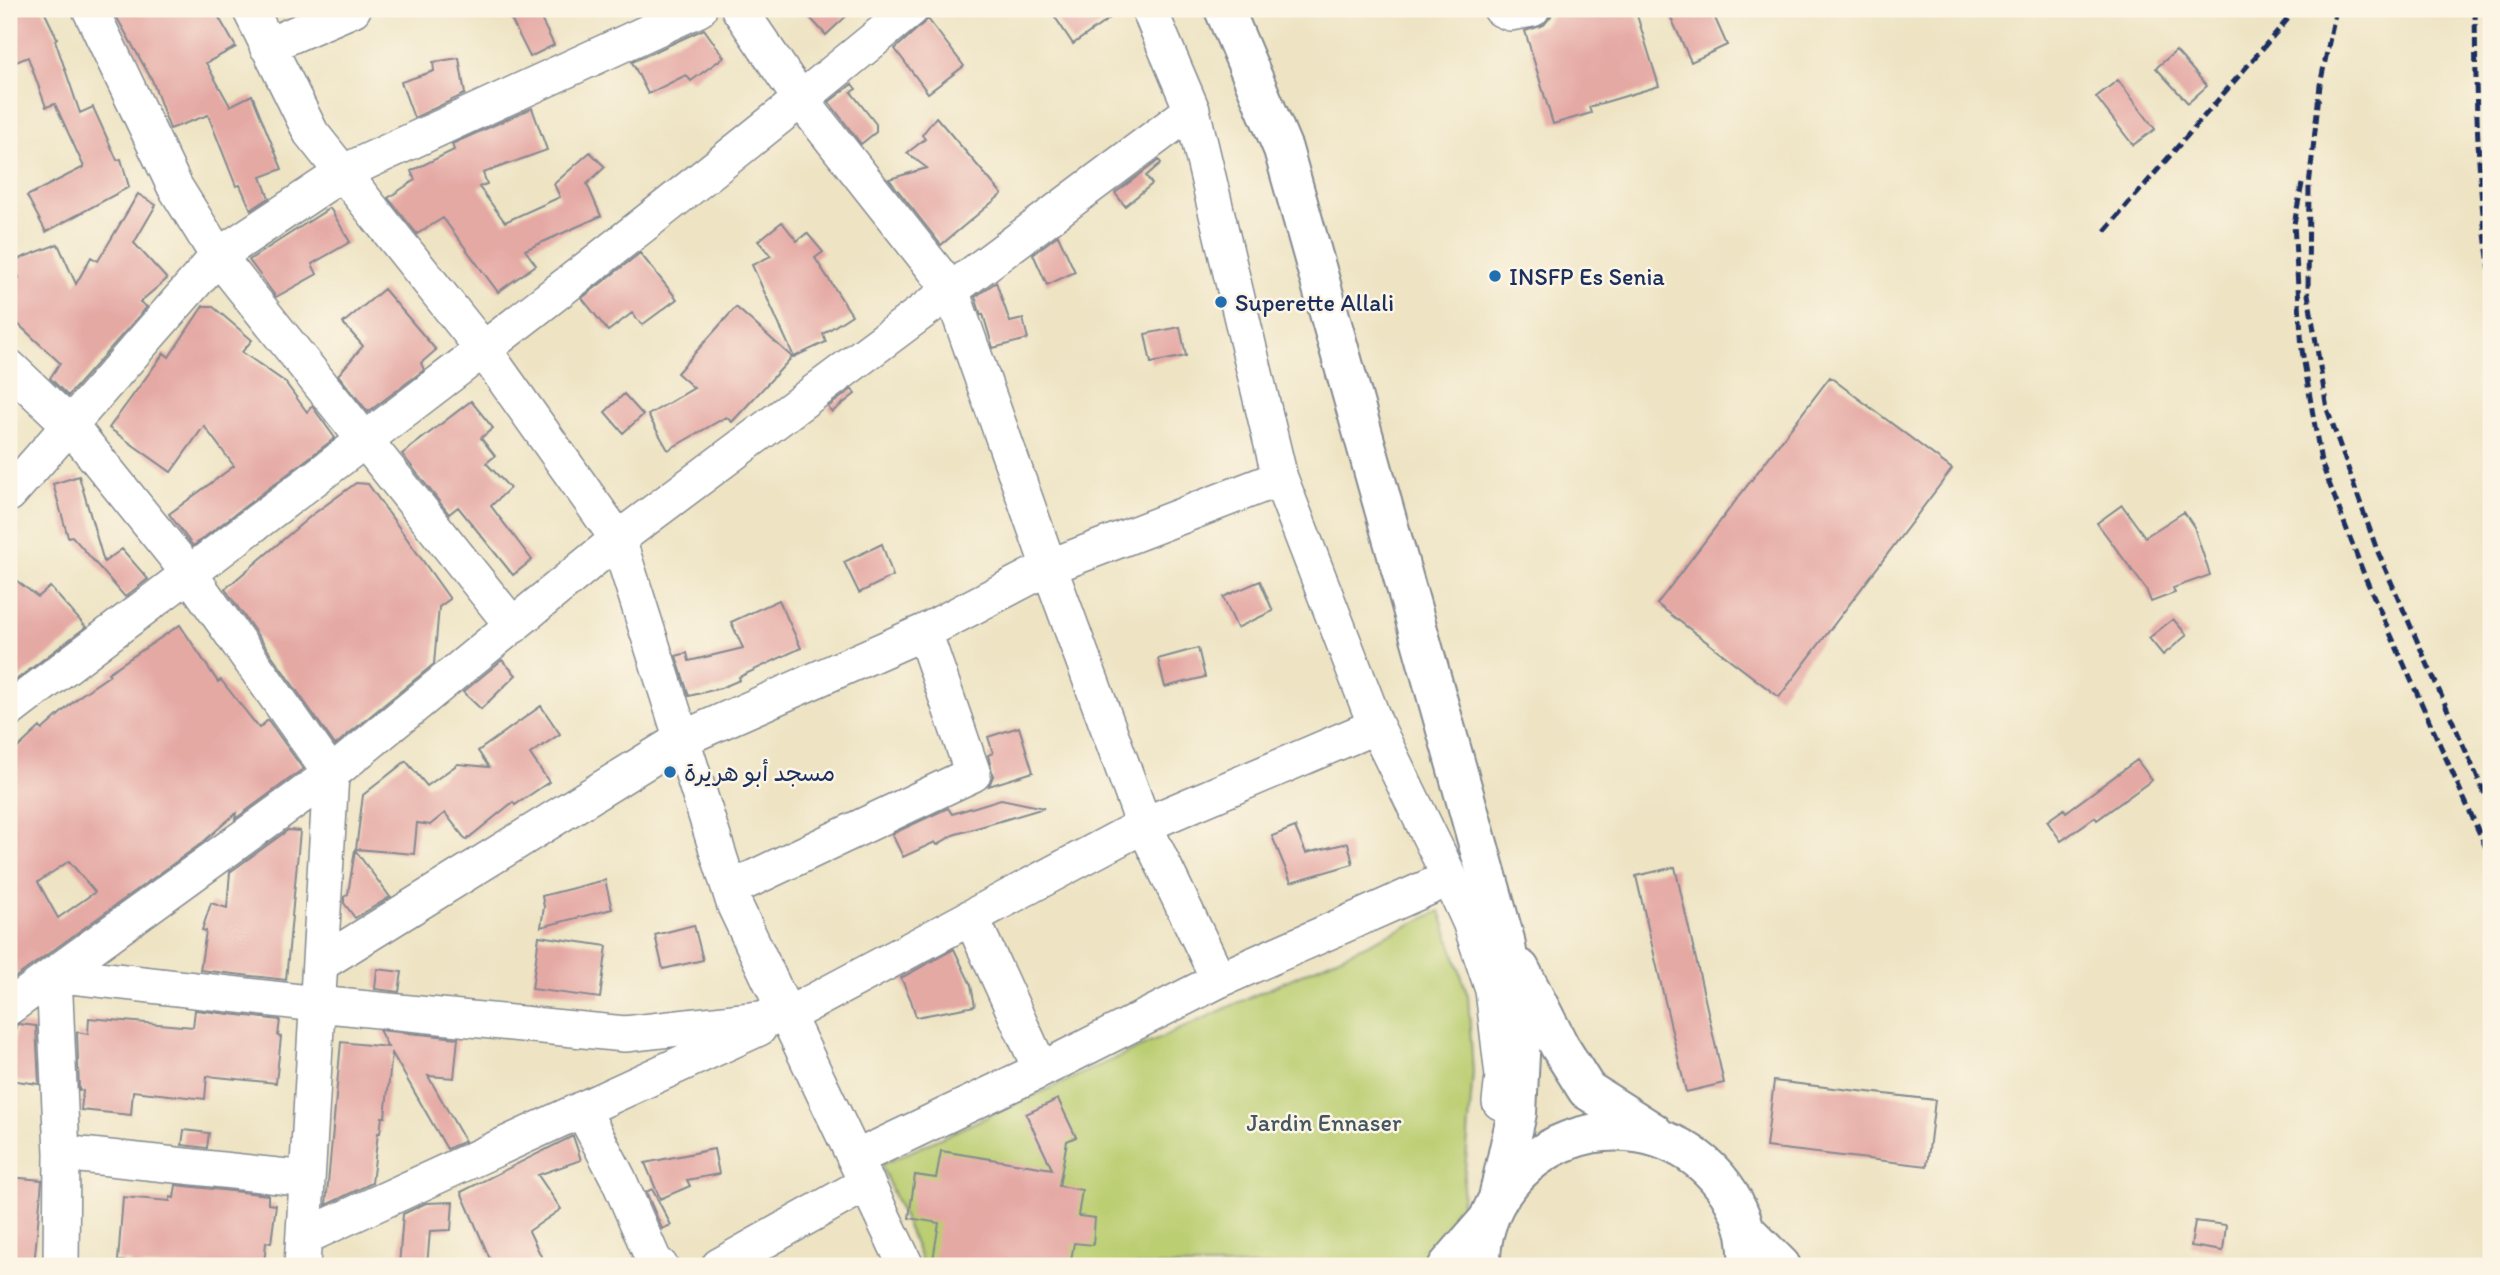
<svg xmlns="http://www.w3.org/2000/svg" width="2500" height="1275" viewBox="0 0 2500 1275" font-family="Itim,'Playpen Sans Arabic',sans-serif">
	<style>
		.green { fill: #bbce72; stroke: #6b7e68; stroke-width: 2 }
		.building { fill: #e5a9a4; fill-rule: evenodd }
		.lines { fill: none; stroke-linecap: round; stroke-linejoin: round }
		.minor-casing { stroke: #848a91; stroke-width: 38 }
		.major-casing { stroke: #848a91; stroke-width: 42 }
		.minor { stroke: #fff; stroke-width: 35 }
		.major { stroke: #fff; stroke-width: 38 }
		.rail { stroke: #1b2f5e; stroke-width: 5; stroke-dasharray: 10 5; stroke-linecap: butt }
		.poi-dot { fill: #1f6fb2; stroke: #fcf5e5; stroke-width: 2.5 }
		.labels { text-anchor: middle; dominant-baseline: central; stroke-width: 5; stroke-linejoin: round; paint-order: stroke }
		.poi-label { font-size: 24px; fill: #1b2f5e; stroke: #fcf5e5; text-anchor: start }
		.park-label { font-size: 24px; fill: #435763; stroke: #fcf5e5 }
	</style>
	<rect width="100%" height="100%" fill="#fcf5e5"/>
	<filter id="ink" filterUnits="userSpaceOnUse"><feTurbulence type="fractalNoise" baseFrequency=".0143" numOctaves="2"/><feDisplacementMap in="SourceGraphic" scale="14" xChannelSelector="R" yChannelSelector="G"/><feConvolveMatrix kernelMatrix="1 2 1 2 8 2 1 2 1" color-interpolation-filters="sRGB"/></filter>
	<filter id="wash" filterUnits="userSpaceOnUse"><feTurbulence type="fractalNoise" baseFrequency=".00686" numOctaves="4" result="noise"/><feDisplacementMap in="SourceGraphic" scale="28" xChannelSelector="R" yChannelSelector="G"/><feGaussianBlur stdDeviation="1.57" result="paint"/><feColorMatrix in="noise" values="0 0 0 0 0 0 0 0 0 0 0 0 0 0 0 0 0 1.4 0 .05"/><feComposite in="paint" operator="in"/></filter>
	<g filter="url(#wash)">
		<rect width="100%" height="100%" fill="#eee4c4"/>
		<path class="green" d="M 1440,911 L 1468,996 L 1473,1072 L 1467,1149 L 1461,1208 L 1424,1256 L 1408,1266 L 924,1266 L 881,1165 Z"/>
		<g id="blocks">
			<path class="building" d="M 27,9 L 43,9 L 57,38 L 55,40 L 80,113 L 93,107 L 117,160 L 121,159 L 129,187 L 46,232 L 27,196 L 84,167 L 55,104 L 46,107 L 28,57 L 9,65 L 9,17 Z
				M 112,9 L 214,9 L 236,47 L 206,63 L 230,106 L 252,95 L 282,169 L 261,177 L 269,198 L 251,210 L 240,185 L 236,186 L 208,115 L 170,129 L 152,80 Z
				M 506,9 L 536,9 L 554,45 L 530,57 Z
				M 802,9 L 854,9 L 826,35 Z
				M 1067,9 L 1123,9 L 1073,44 L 1055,17 Z
				M 1552,9 L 1635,9 L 1659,86 L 1589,107 L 1591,113 L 1553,124 L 1525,31 L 1544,25 L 1551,16 Z
				M 1667,9 L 1711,9 L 1727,45 L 1691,62 Z
				M 928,19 L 964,66 L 928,93 L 895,49 Z
				M 704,29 L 724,57 L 691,81 L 686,75 L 648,94 L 632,62 Z
				M 2176,51 L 2207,86 L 2188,103 L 2156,68 Z
				M 459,58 L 465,94 L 414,118 L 401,82 L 434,71 L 433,62 Z
				M 2118,80 L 2155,129 L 2133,145 L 2096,97 Z
				M 852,84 L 856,89 L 851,92 L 876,124 L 876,132 L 861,144 L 829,102 Z
				M 532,108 L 547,150 L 483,173 L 487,184 L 479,187 L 505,222 L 560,197 L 554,184 L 590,152 L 605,167 L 587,184 L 601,216 L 525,250 L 536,265 L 498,292 L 443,218 L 417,234 L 388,198 L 415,180 L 411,171 L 454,150 L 452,144 Z
				M 936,117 L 1002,194 L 941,245 L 889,179 L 927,168 L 907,153 L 925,139 L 922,135 Z
				M 1159,160 L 1161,163 L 1146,176 L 1152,184 L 1125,206 L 1115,193 Z
				M 138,194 L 156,205 L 134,243 L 167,279 L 140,302 L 147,307 L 68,396 L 50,378 L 60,363 L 17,323 L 9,326 L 9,282 L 19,278 L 13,261 L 58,244 L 76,284 L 91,257 L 98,261 Z
				M 330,208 L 350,242 L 312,264 L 317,274 L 276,297 L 249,260 Z
				M 782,222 L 797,241 L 807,233 L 823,252 L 815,258 L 852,315 L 823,334 L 826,342 L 794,357 L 752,265 L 771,256 L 758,241 Z
				M 1058,235 L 1075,272 L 1047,285 L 1033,254 Z
				M 640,253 L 677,299 L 642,325 L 632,313 L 608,331 L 582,298 Z
				M 996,282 L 1010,322 L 1023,319 L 1028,339 L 993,348 L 983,314 L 981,315 L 975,297 Z
				M 384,289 L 436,350 L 421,363 L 424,370 L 368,412 L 338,375 L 363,346 L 343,323 Z
				M 203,306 L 212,306 L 252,340 L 242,352 L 285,382 L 307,412 L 312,406 L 335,438 L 193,546 L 169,514 L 234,466 L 204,426 L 171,472 L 109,428 L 164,353 L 169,357 Z
				M 736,307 L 792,357 L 732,422 L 726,417 L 668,450 L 648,415 L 694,388 L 677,373 Z
				M 1180,327 L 1186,356 L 1151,363 L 1145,334 Z
				M 1830,377 L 1952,469 L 1779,697 L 1657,604 Z
				M 852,389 L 855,394 L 832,412 L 828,407 Z
				M 624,394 L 643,415 L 623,433 L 605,412 Z
				M 471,401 L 493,428 L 481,438 L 495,456 L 486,463 L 510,488 L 491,506 L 532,560 L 513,575 L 458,507 L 449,514 L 402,454 Z
				M 79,476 L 104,562 L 122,549 L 148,579 L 125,597 L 72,536 L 68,537 L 53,484 Z
				M 356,483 L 368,484 L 450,599 L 439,607 L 434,664 L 335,745 L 225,589 L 312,515 Z
				M 2122,505 L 2145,537 L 2184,512 L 2194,527 L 2210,575 L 2173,588 L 2175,593 L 2151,602 L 2146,589 L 2097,523 Z
				M 882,544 L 893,576 L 859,593 L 844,562 Z
				M 9,575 L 38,597 L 50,587 L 86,627 L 12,683 L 9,679 Z
				M 1260,581 L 1273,611 L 1237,628 L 1223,597 Z
				M 779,600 L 801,648 L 739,677 L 740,680 L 721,688 L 689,696 L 676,656 L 687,653 L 689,661 L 743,648 L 731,622 Z
				M 2173,619 L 2187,635 L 2163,655 L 2149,638 Z
				M 180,625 L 218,682 L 221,680 L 259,728 L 268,720 L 303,769 L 235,819 L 236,813 L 202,843 L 9,982 L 9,756 L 40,727 L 42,730 L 81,695 L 110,675 L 108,673 ZM 69,861 L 95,892 L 58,918 L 38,882 Z
				M 1198,648 L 1205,677 L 1165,687 L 1158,659 Z
				M 502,660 L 516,675 L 481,709 L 463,692 Z
				M 541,706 L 560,734 L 530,754 L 549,782 L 515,805 L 513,802 L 466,840 L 445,813 L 430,825 L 417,823 L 414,854 L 356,849 L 363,795 L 406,761 L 427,786 L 458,764 L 489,767 L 478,751 Z
				M 1019,727 L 1033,772 L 989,786 L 993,776 L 988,755 L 993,753 L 988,737 Z
				M 2137,760 L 2152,780 L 2097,820 L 2095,817 L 2061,841 L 2047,821 L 2064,809 L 2066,812 Z
				M 1001,799 L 1044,808 L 953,835 L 937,845 L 935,842 L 903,857 L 892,834 L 948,808 L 952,814 Z
				M 1295,827 L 1306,853 L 1348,843 L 1353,864 L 1291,882 L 1272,836 Z
				M 288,830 L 300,831 L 286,980 L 200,970 L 206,931 L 202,930 L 211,903 L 227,908 L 230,872 Z
				M 355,850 L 390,897 L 355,918 L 344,903 L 344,897 L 348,894 Z
				M 1675,867 L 1724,1083 L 1686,1092 L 1636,876 Z
				M 605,880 L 612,909 L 541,927 L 544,907 L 542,896 Z
				M 694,925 L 703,960 L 663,969 L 655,935 Z
				M 539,936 L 607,946 L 600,998 L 532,989 Z
				M 954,949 L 971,985 L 975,1006 L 916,1017 L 911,1000 L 901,978 Z
				M 377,969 L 402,972 L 399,992 L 375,989 Z
				M 195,1010 L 280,1020 L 278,1036 L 281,1037 L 276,1083 L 207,1076 L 205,1099 L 133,1091 L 131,1115 L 81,1110 L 83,1091 L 79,1090 L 77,1032 L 88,1034 L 89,1018 L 193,1027 Z
				M 19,1024 L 36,1026 L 39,1084 L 9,1080 L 16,1025 Z
				M 379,1030 L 458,1038 L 454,1078 L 428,1076 L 465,1141 L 447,1149 L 392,1053 L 385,1117 L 382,1117 L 380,1133 L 378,1133 L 372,1183 L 326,1205 L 341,1042 L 388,1047 Z
				M 1774,1081 L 1935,1100 L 1927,1166 L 1766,1147 Z
				M 1058,1099 L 1076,1137 L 1067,1141 L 1059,1186 L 1082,1190 L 1078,1216 L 1095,1218 L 1093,1245 L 1074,1243 L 1070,1266 L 932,1266 L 939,1223 L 909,1218 L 915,1175 L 936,1178 L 941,1151 L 1052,1169 L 1026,1114 Z
				M 184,1130 L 209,1133 L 207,1148 L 182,1145 Z
				M 573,1136 L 581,1160 L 538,1175 L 561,1209 L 529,1231 L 542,1258 L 524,1266 L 493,1266 L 461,1192 Z
				M 714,1149 L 719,1174 L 687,1180 L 690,1186 L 660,1199 L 645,1163 Z
				M 9,1177 L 42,1180 L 34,1266 L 9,1266 Z
				M 176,1185 L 268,1195 L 268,1204 L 276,1205 L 271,1243 L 266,1242 L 264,1266 L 130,1266 L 131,1262 L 118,1261 L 123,1197 L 170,1201 L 170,1197 L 174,1198 Z
				M 652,1189 L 671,1225 L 662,1229 L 646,1192 Z
				M 453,1202 L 451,1230 L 430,1231 L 427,1266 L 399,1266 L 403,1214 L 426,1203 Z
				M 2195,1221 L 2226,1225 L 2223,1251 L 2191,1246 Z"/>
		</g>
	</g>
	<g filter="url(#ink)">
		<use href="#blocks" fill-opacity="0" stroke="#848a91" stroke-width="2"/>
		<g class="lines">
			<g class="minor-casing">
				<path id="minor" d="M 90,9 L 175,187 L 218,256 L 513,626
					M 250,9 L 311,133 L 483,349 L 618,539 L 735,906 L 906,1266
					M 739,9 L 801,100 L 951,290 L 1049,567 L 1144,825 L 1219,980
					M 1149,9 L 1192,110 L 1280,478 L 1376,726 L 1450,878 L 1470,922 L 1493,990 L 1503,1076 L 1500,1102
					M 1501,9 L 1510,13 L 1532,9
					M 267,46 L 353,9
					M 9,367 L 69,424 L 189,573 L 331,774 L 302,1266
					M 9,494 L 218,256 L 344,172 L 699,9
					M 9,710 C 312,480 618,252 911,9
					M 730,889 L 973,774 L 924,632
					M 971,917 L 1041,1070
					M 320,964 L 682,739 L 924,632 L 1049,567 L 1280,478
					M 9,1007 L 331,774 L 618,539 L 1192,110
					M 582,1109 L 618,1178 L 654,1261 L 660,1266
					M 62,1153 L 307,1179
					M 856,1158 L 1041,1070 L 1219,980 L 1450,878
					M 304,1237 L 759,1028
					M 61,1266 L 62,1153 L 54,974 L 317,1004 L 625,1034 L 786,1016 L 1144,825 L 1376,726
					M 719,1266 L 867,1183"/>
			</g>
			<g class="major-casing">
				<path id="major" d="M 1224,9 L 1283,149 L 1505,940 L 1521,1035 L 1517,1113 L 1498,1198
					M 1520,969 L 1560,1047 L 1587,1090 L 1653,1132
					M 1745,1230 L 1781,1266
					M 1448,1266 L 1487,1221
					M 1481,1266 C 1480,1238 1489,1209 1507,1186 C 1576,1098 1712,1120 1745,1229 C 1748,1240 1748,1254 1749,1266"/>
			</g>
			<use href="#minor" class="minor"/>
			<use href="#major" class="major"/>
			<path class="rail" d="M 2336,9 L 2320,85 L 2309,186 L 2308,294 L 2327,409 L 2377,550 L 2491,808
				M 2475,9 C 2476,99 2477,189 2491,278
				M 2302,184 L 2294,224 L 2302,350 L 2321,462 L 2365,577 L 2491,859
				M 2105,231 L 2287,20 L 2294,9"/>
		</g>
	</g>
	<g class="poi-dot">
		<circle cx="1495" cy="276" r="7"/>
		<circle cx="1221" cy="302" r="7"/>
		<circle cx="670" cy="772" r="7"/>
	</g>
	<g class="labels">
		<g class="poi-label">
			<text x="1509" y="276">INSFP Es Senia</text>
			<text x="1235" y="302">Superette Allali</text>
			<text x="684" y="772">مسجد أبو هريرة</text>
		</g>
		<g class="park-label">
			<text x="1324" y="1122">Jardin Ennaser</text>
		</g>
	</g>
	<rect width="2500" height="1275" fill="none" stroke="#fcf5e5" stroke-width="35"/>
</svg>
